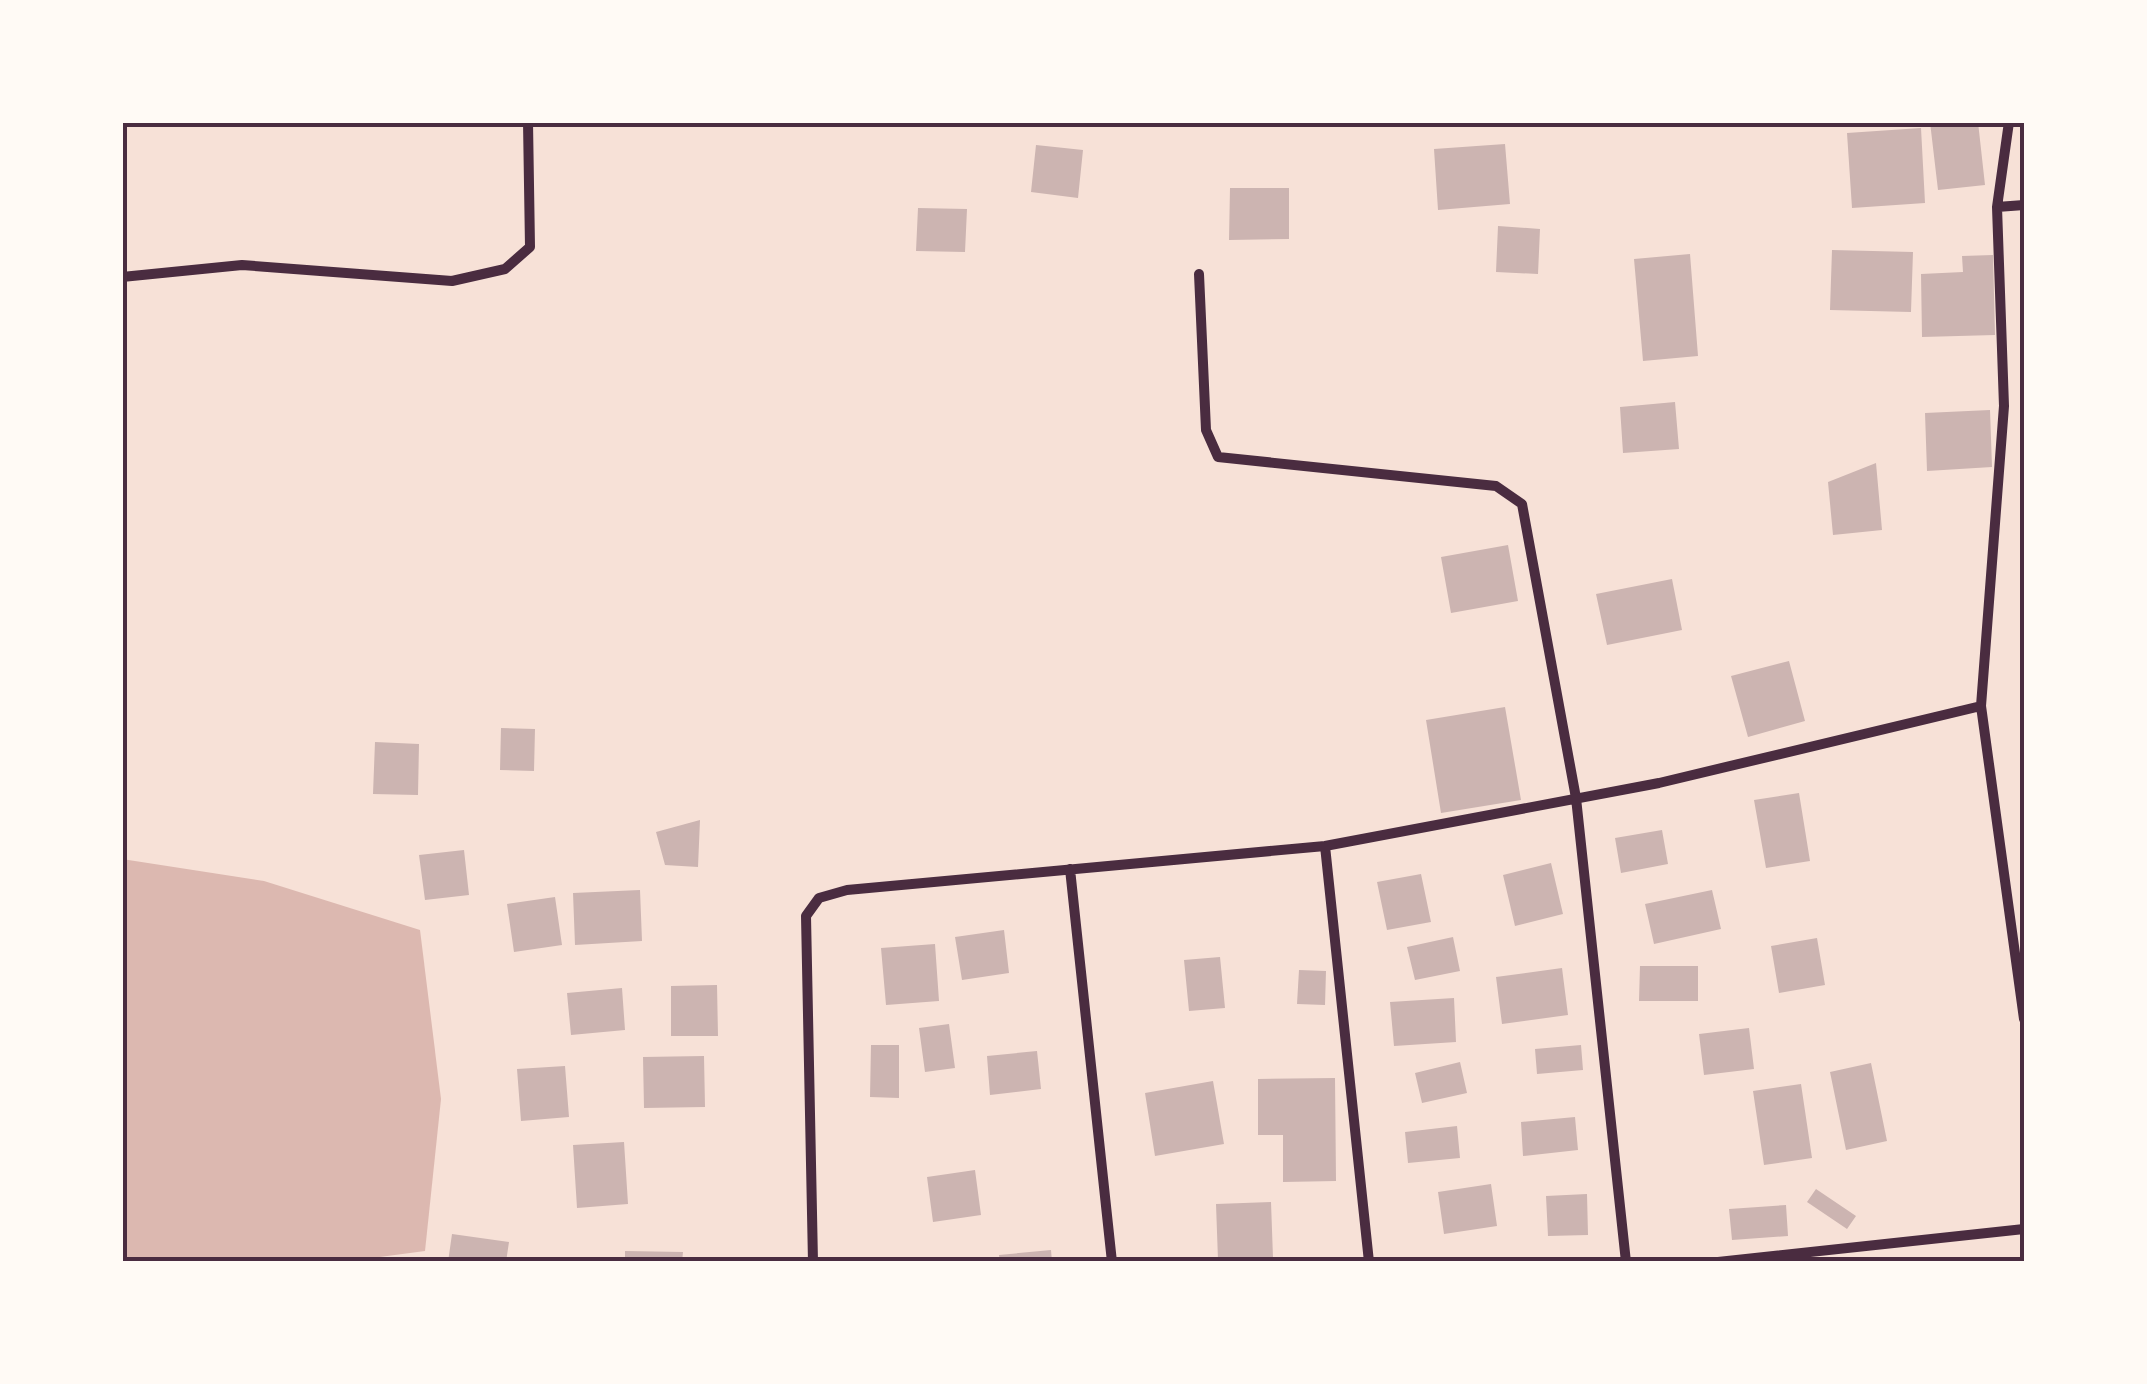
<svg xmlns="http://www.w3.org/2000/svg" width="2147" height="1384" viewBox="0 0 2147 1384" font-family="'IBM Plex Sans',sans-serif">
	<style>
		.water { fill: #dcb8b0 }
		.building { fill: #ccb4b1 }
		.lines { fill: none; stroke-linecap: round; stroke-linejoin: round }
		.minor { stroke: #4a2c40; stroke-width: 10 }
		.neatline { fill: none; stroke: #4a2c40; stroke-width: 4 }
	</style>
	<rect width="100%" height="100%" fill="#f7e1d7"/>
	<path class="water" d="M 122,859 L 264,881 L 420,930 L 441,1099 L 425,1251 L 342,1262 L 123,1261 Z"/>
	<path class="building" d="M 1930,122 L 1978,122 L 1985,185 L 1938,190 Z
		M 1921,128 L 1925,203 L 1852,208 L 1847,133 Z
		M 1505,144 L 1510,204 L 1438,210 L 1434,149 Z
		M 1036,145 L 1083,150 L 1078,198 L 1031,192 Z
		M 1230,188 L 1289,188 L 1289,239 L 1229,240 Z
		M 918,208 L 967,209 L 965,252 L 916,251 Z
		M 1498,226 L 1540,229 L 1538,274 L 1496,272 Z
		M 1832,250 L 1913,252 L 1911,312 L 1830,310 Z
		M 1690,254 L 1698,356 L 1643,361 L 1634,259 Z
		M 1993,255 L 1995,335 L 1922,337 L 1921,274 L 1963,272 L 1962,256 Z
		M 1675,402 L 1679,449 L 1623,453 L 1620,407 Z
		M 1990,410 L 1992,467 L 1927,471 L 1925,413 Z
		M 1876,463 L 1882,530 L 1833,535 L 1828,482 Z
		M 1508,545 L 1518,601 L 1451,613 L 1441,557 Z
		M 1672,579 L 1682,630 L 1607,645 L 1596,594 Z
		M 1789,661 L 1805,721 L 1748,737 L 1731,676 Z
		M 1505,707 L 1521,800 L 1441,813 L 1426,720 Z
		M 501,728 L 535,729 L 534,771 L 500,770 Z
		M 375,742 L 419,744 L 418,795 L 373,794 Z
		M 1799,793 L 1810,861 L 1766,868 L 1754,800 Z
		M 700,820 L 698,867 L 665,865 L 656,832 Z
		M 1662,830 L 1668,864 L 1621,873 L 1615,838 Z
		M 464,850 L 469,895 L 425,900 L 419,855 Z
		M 1551,863 L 1563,914 L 1515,926 L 1503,875 Z
		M 1421,874 L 1431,922 L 1387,930 L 1377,882 Z
		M 640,890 L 642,941 L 575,945 L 573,893 Z
		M 1712,890 L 1721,929 L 1654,944 L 1645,904 Z
		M 555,897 L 562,945 L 514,952 L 507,904 Z
		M 1004,930 L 1009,973 L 962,980 L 955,937 Z
		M 1453,937 L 1460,971 L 1415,980 L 1407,947 Z
		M 1817,938 L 1825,985 L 1779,993 L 1771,946 Z
		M 935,944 L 939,1001 L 886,1005 L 881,948 Z
		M 1220,957 L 1225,1008 L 1189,1011 L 1184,960 Z
		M 1640,966 L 1698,966 L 1698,1001 L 1639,1001 Z
		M 1562,968 L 1568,1015 L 1502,1024 L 1496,977 Z
		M 1299,970 L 1326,971 L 1325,1005 L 1297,1004 Z
		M 717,985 L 718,1036 L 671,1036 L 671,986 Z
		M 622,988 L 625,1030 L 571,1035 L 567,993 Z
		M 1454,998 L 1456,1042 L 1394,1046 L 1390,1002 Z
		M 949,1024 L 955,1068 L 925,1072 L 919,1028 Z
		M 1749,1028 L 1754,1069 L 1704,1075 L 1699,1034 Z
		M 871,1045 L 899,1045 L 899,1098 L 870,1097 Z
		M 1581,1045 L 1583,1070 L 1537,1074 L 1535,1049 Z
		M 1037,1051 L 1041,1089 L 990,1095 L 987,1056 Z
		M 704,1056 L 705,1107 L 644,1108 L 643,1057 Z
		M 1460,1062 L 1467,1093 L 1422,1103 L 1415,1073 Z
		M 1871,1063 L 1887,1141 L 1846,1150 L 1830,1072 Z
		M 565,1066 L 569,1117 L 521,1121 L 517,1069 Z
		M 1335,1078 L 1336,1181 L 1283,1182 L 1283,1135 L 1258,1135 L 1258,1079 Z
		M 1213,1081 L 1224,1144 L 1155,1156 L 1145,1093 Z
		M 1801,1084 L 1812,1158 L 1764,1165 L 1753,1091 Z
		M 1575,1117 L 1578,1150 L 1523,1156 L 1521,1122 Z
		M 1457,1126 L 1460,1158 L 1408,1163 L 1405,1132 Z
		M 624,1142 L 628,1204 L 577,1208 L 573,1145 Z
		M 975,1170 L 981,1215 L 933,1222 L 927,1177 Z
		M 1491,1184 L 1497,1226 L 1444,1234 L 1438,1192 Z
		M 1816,1189 L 1856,1216 L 1847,1229 L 1807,1202 Z
		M 1587,1194 L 1588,1235 L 1548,1236 L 1546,1196 Z
		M 1271,1202 L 1273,1258 L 1218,1260 L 1216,1204 Z
		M 1786,1205 L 1788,1236 L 1732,1240 L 1729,1209 Z
		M 452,1234 L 509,1242 L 506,1262 L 448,1262 Z
		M 1051,1250 L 1052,1262 L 1000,1262 L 999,1255 Z
		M 625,1251 L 683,1252 L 682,1262 L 625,1262 Z"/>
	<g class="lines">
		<path class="minor" d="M 2009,122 L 1997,207 L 2004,406 L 1981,706 L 2024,1019
			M 1997,207 L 2024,205
			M 1199,274 L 1206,430 L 1218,457 L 1496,486 L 1522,504 L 1576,798 L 1626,1262
			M 122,277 L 242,265 L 452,281 L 505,269 L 530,247 L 528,122
			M 1325,846 L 1369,1262
			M 1070,869 L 1112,1262
			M 813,1262 L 806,916 L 819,898 L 847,890 L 1325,846 L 1659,783 L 1981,706
			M 1718,1262 L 2024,1229"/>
	</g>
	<rect width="2147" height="1384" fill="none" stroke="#fffaf5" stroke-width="250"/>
	<rect x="125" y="125" width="1897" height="1134" class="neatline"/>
</svg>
